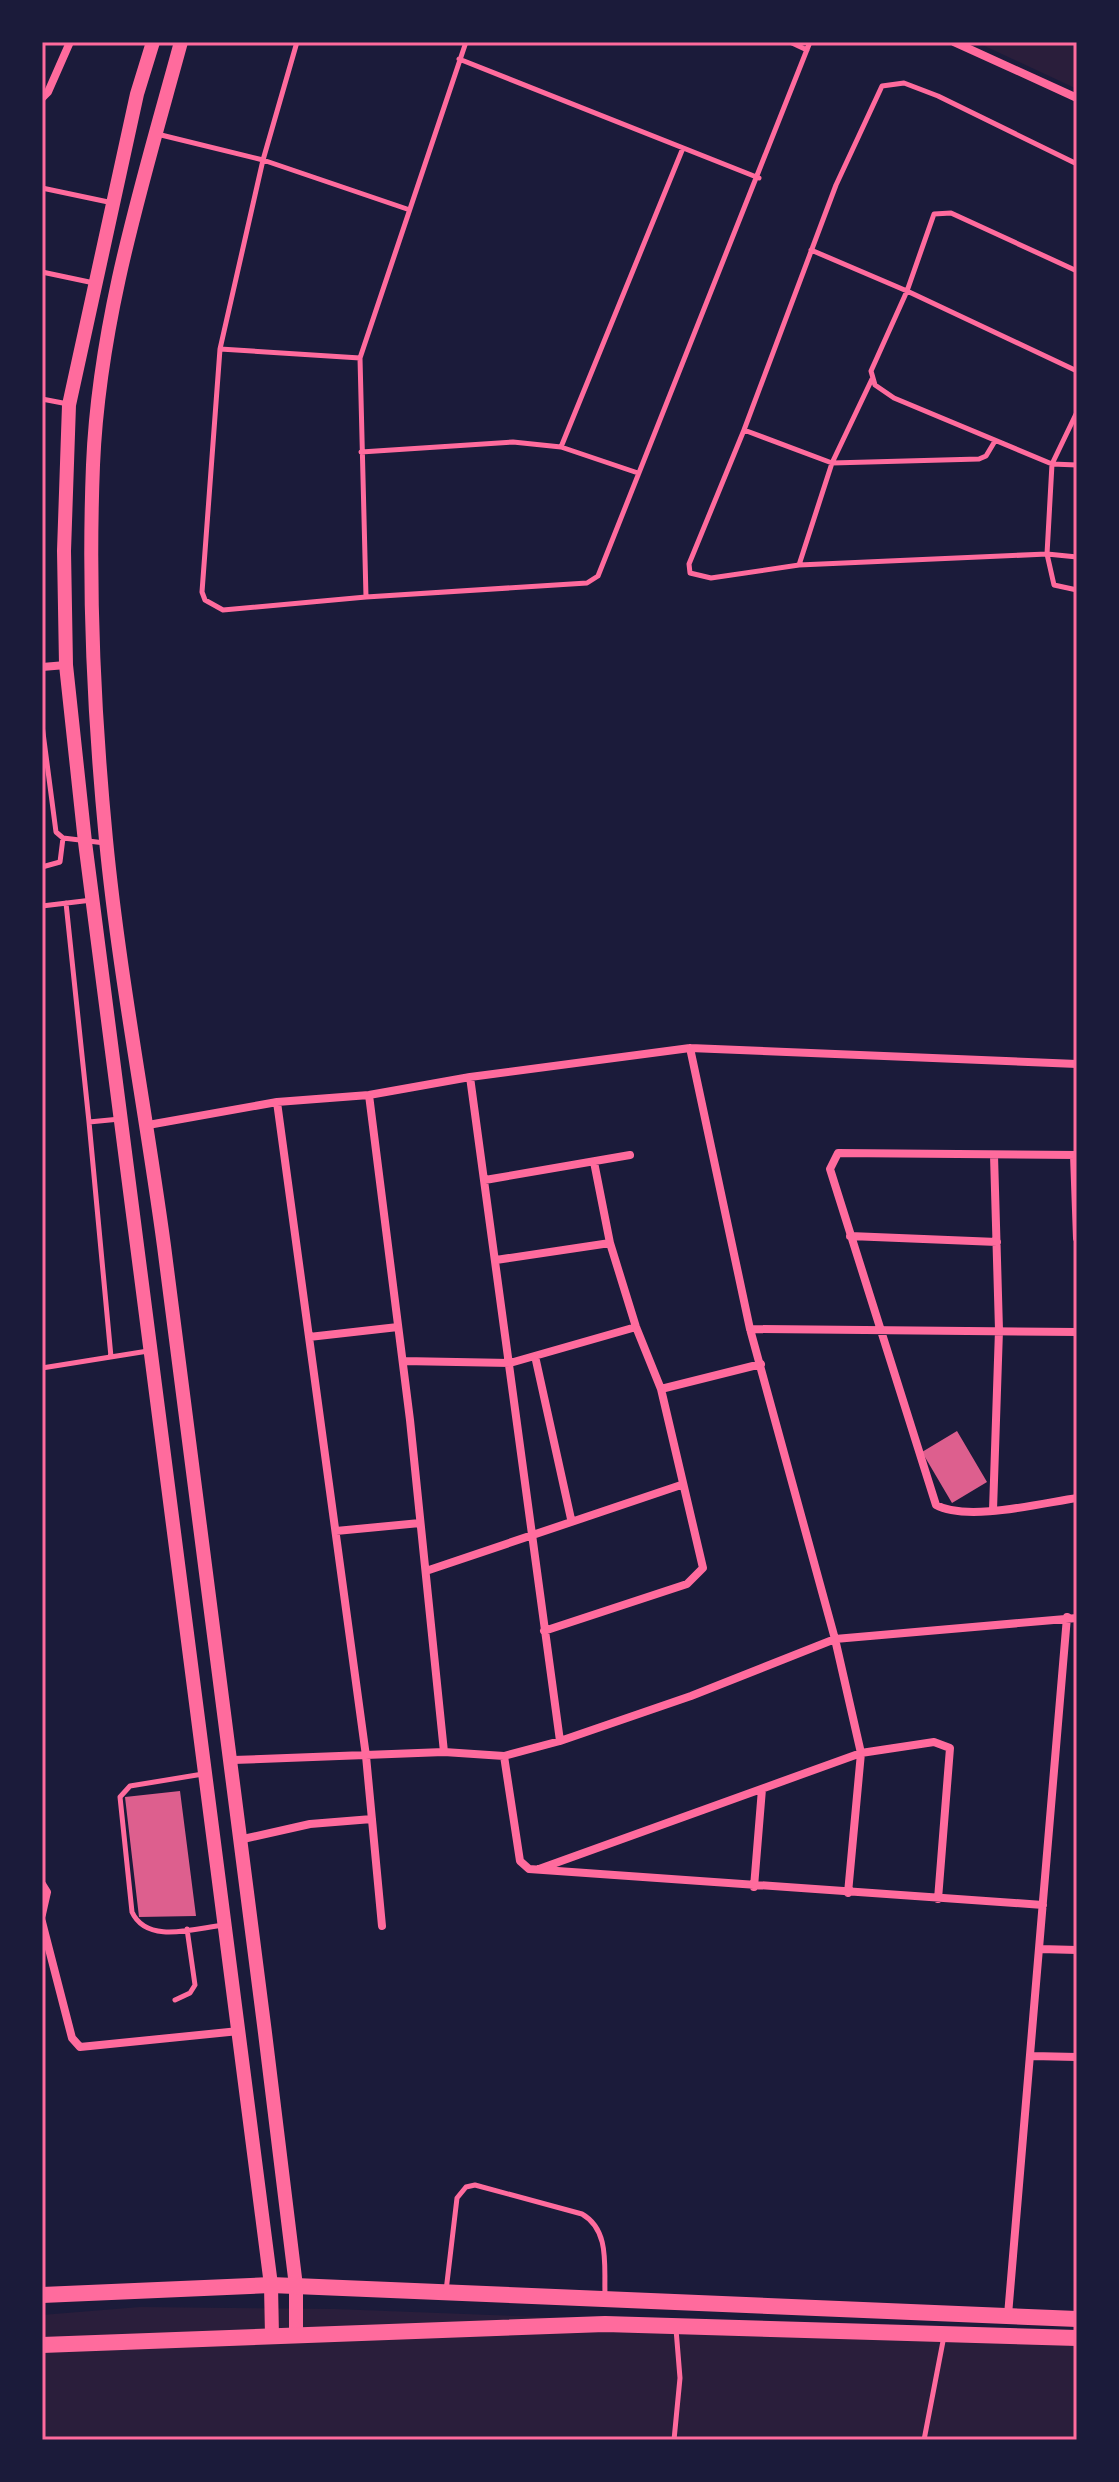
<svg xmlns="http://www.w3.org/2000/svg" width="1119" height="2482" viewBox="0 0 1119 2482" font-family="Lato,sans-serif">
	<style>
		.green { fill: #2a1e3b }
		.building { fill: #dd5f8e }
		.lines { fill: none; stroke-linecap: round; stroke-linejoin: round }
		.service { stroke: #ff6b9d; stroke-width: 5 }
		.minor { stroke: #ff6b9d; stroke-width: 8 }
		.secondary { stroke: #ff6b9d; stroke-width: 14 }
		.trunk { stroke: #ff6b9d; stroke-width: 16 }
		.neatline { fill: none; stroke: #ff6b9d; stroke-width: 3 }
	</style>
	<rect width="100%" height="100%" fill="#1b1b3a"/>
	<path class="green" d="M 976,42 L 1077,42 L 1077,89 Z
		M 140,2307 L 335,2309 L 1077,2338 L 1077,2440 L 42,2440 L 42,2315 Z"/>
	<path class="building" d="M 957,1431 L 987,1482 L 952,1503 L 922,1452 Z
		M 180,1791 L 196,1916 L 139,1917 L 125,1797 Z"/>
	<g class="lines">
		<path class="service" d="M 297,42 L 263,160 L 220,349 L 202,592 L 205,600 L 223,610 L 366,597 L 587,583 L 598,576 L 810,42
			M 790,42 L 807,50
			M 459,59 L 759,178
			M 157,134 L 263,160 L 407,209
			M 1077,164 L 938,96 L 904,83 L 882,86 L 836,185 L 744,430 L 689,564 L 690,573 L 711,578 L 799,565 L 1047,554 L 1054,585 L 1077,590
			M 42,188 L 113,203
			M 811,250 L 907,291 L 1077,371
			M 1077,271 L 951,213 L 934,214 L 907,291 L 871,371 L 875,385 L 894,398 L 1052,464 L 1077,465
			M 42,272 L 94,283
			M 220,349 L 360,358
			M 42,399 L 68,404
			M 1077,412 L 1052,464 L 1047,554 L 1077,557
			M 744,430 L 832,463 L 979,459 L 986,456 L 995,441
			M 561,447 L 683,148
			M 361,452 L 513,442 L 561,447 L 638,473
			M 799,565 L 832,463 L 872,379
			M 366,597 L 360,358 L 466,42
			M 42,725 L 56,832 L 63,838 L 105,843
			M 42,867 L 60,862 L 63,838
			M 66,903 L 89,1122
			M 42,906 L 92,900
			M 111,1357 L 89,1122 L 120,1119
			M 42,1368 L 148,1351
			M 203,1774 L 130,1786 L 120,1797 L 132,1912 C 147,1945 196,1928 224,1925
			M 175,2000 L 190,1993 L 195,1985 L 187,1929
			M 446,2291 L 457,2198 L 466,2187 L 475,2185 L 582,2214 C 610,2230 604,2266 605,2294
			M 674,2440 L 680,2378 L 676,2329
			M 924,2440 L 944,2336"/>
		<path class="minor" d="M 954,42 L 1077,98
			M 42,98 L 48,92 L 70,42
			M 42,667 L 66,665
			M 690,1048 L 750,1329 L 835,1639 L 861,1753 L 934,1742 L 950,1748 L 938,1899
			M 470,1077 L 560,1741
			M 369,1095 L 410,1420 L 444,1752
			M 277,1102 L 366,1756 L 382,1926
			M 148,1125 L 277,1102 L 369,1095 L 470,1077 L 690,1048 L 1077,1064
			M 1074,1155 L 1077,1238
			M 1077,1155 L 838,1153 L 830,1169 L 936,1505 C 967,1522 1042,1503 1077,1498
			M 485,1180 L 630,1155
			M 850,1236 L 997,1242
			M 496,1260 L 610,1243
			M 750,1329 L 1077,1332
			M 309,1337 L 398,1327
			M 535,1356 L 571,1519
			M 403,1361 L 510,1363 L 636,1327
			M 661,1389 L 761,1364
			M 993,1510 L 999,1330 L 994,1155
			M 336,1531 L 420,1523
			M 426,1571 L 681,1485
			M 544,1631 L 687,1584 L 703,1568 L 661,1389 L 636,1327 L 610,1243 L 594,1162
			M 504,1756 L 520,1861 L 529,1869 L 1043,1905
			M 233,1760 L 444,1752 L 504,1756 L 560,1741 L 691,1696 L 835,1639 L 1077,1618
			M 243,1839 L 310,1824 L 372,1819
			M 539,1869 L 861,1753 L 848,1893
			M 42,1884 L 47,1892 L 42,1914
			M 754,1887 L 762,1789
			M 42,1922 L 72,2038 L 80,2047 L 239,2031
			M 1040,1949 L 1077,1950
			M 1032,2056 L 1077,2057
			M 1008,2315 L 1067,1617"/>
		<path class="secondary" d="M 153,42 L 137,94 L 69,405 L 64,551 L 66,665 L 85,842 L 271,2285 L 272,2336
			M 181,42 C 143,181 99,320 93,465 C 88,590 94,716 106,840 C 119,974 146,1112 164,1246 C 210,1592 254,1939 296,2286 L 296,2336"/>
		<path class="trunk" d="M 42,2295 L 271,2285 L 1077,2319
			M 42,2345 L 605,2324 L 1077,2338"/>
	</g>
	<rect width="1119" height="2482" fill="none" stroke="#1b1b3a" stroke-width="88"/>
	<rect x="44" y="44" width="1031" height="2394" class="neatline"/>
</svg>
